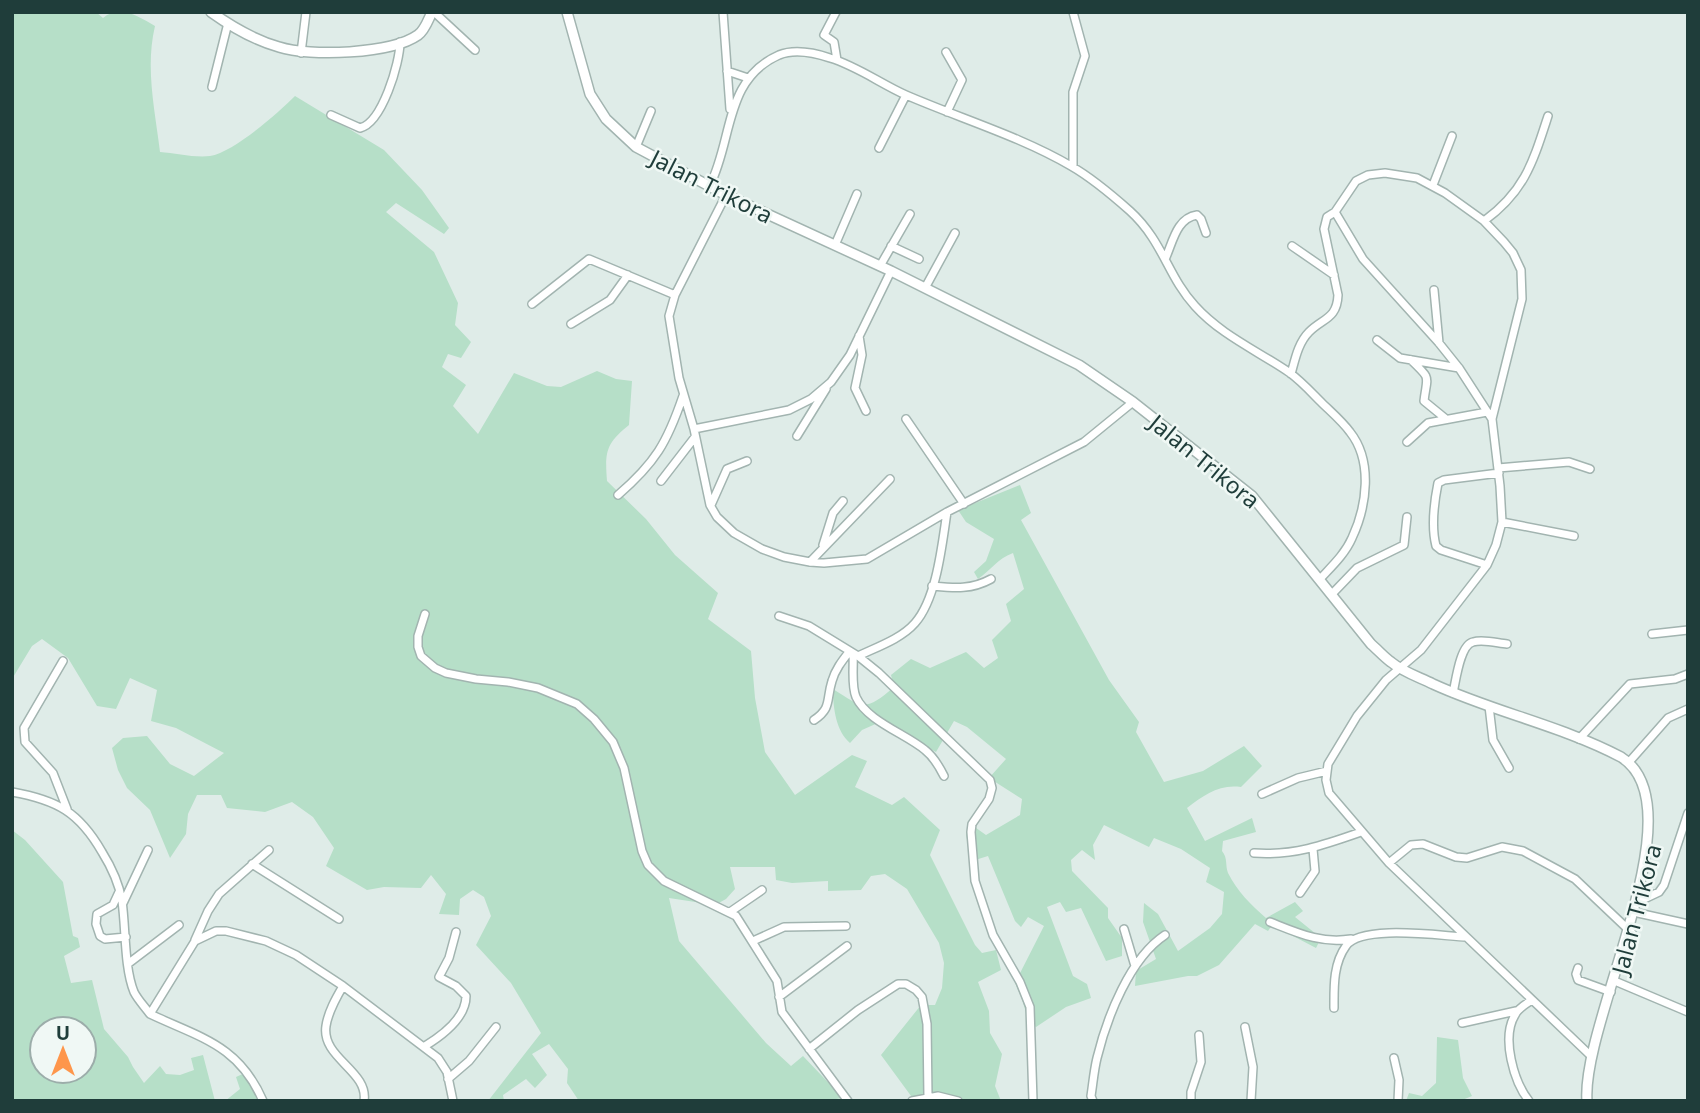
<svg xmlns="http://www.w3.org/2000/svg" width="1700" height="1113" viewBox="0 0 1700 1113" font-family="'Noto Sans',sans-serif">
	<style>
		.green { fill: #b6dfc8; fill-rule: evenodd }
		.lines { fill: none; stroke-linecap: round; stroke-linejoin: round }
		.minor-casing { stroke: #a2b4b0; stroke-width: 10 }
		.tertiary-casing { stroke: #a2b4b0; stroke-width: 12 }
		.minor { stroke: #fff; stroke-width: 7 }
		.tertiary { stroke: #fff; stroke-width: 9 }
		.labels { text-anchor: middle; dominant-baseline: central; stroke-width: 5; stroke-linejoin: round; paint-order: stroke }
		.street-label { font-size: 23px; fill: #1f3d3a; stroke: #f0f8f5 }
	</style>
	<rect width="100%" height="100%" fill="#dfece8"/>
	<path class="green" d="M 12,12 L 96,12 L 103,18 C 120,4 139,17 155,26 C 145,68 155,110 160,152 C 175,153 195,158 210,156 C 234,152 278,113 295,96 L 384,150 L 422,190 L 449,228 L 444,234 L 396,203 L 386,212 L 434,252 L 458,303 L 455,325 L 471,342 L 461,358 L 448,354 L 442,367 L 466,385 L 453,406 L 478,434 L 514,373 L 547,386 L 561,387 L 597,371 L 616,379 L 632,381 L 629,425 C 605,444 605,453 607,481 L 646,519 L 675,555 L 718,593 L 708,619 L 751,651 L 755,698 L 765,752 L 795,795 L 852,755 L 867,761 L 855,787 L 892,805 L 904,797 L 940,830 L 930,855 L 975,945 L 982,953 L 996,950 L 1001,970 L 978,982 L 989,1011 L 990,1033 L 1002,1054 L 995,1086 L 1001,1101 L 914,1100 L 881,1055 L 921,1005 L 935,1005 L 942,988 L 944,963 L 939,943 L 907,889 L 885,874 L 871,876 L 861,890 L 828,891 L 828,881 L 792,883 L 776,880 L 775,867 L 730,867 L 735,889 L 726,899 L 715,905 L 669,898 L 679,941 L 766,1043 L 791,1066 L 803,1056 L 843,1098 L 822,1101 L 579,1101 L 567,1083 L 568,1069 L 549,1044 L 532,1054 L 547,1075 L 535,1088 L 526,1079 L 503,1095 L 504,1101 L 488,1101 L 541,1033 L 511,983 L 476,945 L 491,916 L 484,897 L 473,890 L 460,899 L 459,915 L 439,914 L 446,894 L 431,875 L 421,888 L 384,887 L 367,890 L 326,866 L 334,848 L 313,817 L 292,802 L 265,812 L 227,808 L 221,795 L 197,795 L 188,814 L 186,834 L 170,858 L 150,810 L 127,788 L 118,770 L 112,748 L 123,738 L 147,736 L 170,764 L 194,776 L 224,753 L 176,728 L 151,721 L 157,690 L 130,678 L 116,709 L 97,706 L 68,658 L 42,639 L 32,646 L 12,679 Z
		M 1020,485 L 1031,513 L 1021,520 L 1109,680 L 1139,722 L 1136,732 L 1164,782 L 1203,771 L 1244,746 L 1262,766 L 1241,787 C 1219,784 1204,795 1187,808 L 1205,841 L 1252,818 L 1256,832 L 1223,841 L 1222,851 C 1228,858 1225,865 1228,873 C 1237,891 1251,905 1266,918 L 1295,902 L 1303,911 L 1295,917 L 1321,938 L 1316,948 L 1272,925 L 1268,931 L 1255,924 L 1219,965 L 1197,976 L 1188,976 L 1135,986 L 1136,971 L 1156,959 L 1143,922 L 1144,903 L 1158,914 L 1178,951 L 1210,928 L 1222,914 L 1224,892 L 1206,882 L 1210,868 L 1181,849 L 1154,838 L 1149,847 L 1104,825 L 1093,845 L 1095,860 L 1082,850 L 1071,860 L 1072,871 L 1108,908 L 1108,918 L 1122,938 L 1122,956 L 1106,961 L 1081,908 L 1066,912 L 1060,902 L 1047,907 L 1073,976 L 1087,984 L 1091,998 L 1066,1007 L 1036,1027 L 1029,1023 L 1022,999 L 1015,983 L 1044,926 L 1028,917 L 1021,927 L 1015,921 L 988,856 L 972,861 L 966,835 L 969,823 L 986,835 L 1020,815 L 1022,799 L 989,778 L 1006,759 L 967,727 L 954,721 L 936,752 L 880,722 L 862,730 L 850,743 C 836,731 833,708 833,689 C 863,708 865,712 894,687 L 891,675 L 911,659 L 930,668 L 966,652 L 984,668 L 998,658 L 992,640 L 1011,621 L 1006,604 L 1024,589 L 1013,553 C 997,559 991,570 978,579 L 974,572 L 986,561 L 994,539 L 966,522 L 958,510 Z
		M 12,830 L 25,840 L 63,882 L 73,936 L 78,938 L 80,947 L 64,956 L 71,983 L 92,980 L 104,1029 L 128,1057 L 133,1067 L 144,1083 L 160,1066 L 166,1074 L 180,1075 L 194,1070 L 191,1058 L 203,1055 L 215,1101 L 12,1101 ZM 84,1029 L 84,1071 L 42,1071 L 42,1029 Z
		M 1437,1037 L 1458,1040 L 1463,1078 L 1472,1096 L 1460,1101 L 1406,1101 L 1409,1093 L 1422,1096 L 1436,1083 Z
		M 247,1072 L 252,1088 L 261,1101 L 225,1101 L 240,1089 L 236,1077 Z"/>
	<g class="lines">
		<g class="minor-casing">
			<path id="minor" d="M 434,12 L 475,50
				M 723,12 L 730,109
				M 836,12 L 824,35 L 834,42 L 837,60
				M 1073,12 L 1085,56 L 1073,92 L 1073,167
				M 946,52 L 962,80 L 947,112
				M 301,53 L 306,12
				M 727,71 L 748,78
				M 212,87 L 228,23
				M 331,115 L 360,128 C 382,123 400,63 400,42
				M 636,147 L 651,111
				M 879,148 L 906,95
				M 710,185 C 733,140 724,79 779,55 C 794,49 815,53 830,58 C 857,66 881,84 906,95 C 959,118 1022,137 1071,166 C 1092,178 1112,195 1130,211 C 1163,241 1168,277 1195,306 C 1221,335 1258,351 1290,373 C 1301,381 1311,392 1321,402 C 1330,411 1342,421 1350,432 C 1373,461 1367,506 1352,538 C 1345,554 1332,566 1320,579
				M 1433,185 L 1452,136
				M 726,195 L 675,295 L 669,316 L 679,378 L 694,429 L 710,505 L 717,517 L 734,533 L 762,549 L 784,557 L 810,562 L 824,563 L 867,559 L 947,512 L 1084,442 L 1133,402
				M 1335,212 L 1363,259 L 1439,343 L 1459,368 L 1492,419
				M 1484,221 C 1525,191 1533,162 1548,116
				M 835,245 L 857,194
				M 891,246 L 919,259
				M 1292,246 L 1334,275
				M 1166,257 C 1173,241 1177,218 1197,215 L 1201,219 L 1206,233
				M 880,266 L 910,214
				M 925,288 L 955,233
				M 1434,290 L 1439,343
				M 532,304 L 589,259 L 675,295
				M 571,324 L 610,300 L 628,275
				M 859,336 L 862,355 L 855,388 L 866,411
				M 1377,340 L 1400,358 L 1459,368
				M 1411,360 C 1432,380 1427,375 1424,401 L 1446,419
				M 1291,374 C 1295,360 1298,343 1309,332 C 1323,318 1337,319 1338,295 L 1324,229 L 1327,217 L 1335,212 L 1356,181 L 1368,175 L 1385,173 L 1417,178 L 1445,193 L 1484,221 L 1504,242 L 1513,253 L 1521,270 L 1522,299 L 1492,419 L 1500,486 L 1502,522 L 1496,545 L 1487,565 L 1421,650 L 1386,680 L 1357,716 L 1328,764 L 1326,780 L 1329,793 L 1389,863 L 1591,1056
				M 906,419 L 964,504
				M 694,429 L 789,410 L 811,399 L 831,382 L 850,355 L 891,271
				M 797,436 L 826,389
				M 1407,442 L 1428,423 L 1487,412
				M 1498,468 L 1569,462 L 1590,469
				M 661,481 L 695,437
				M 618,495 C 655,463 667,443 683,396
				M 711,505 L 727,469 L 747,461
				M 1502,522 L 1574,536
				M 823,545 L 833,513 L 843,501
				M 810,562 L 890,479
				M 1487,565 L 1441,550 L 1436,546 C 1431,526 1434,503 1438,483 L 1444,480 L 1499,473
				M 932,586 C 954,588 971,590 991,579
				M 1332,594 L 1357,568 L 1404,545 L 1407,517
				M 425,614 L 418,636 L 418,647 L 421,656 L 435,668 L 446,673 L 476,679 L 508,682 L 538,688 L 577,704 L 594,719 L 613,742 L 624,768 L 642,851 L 648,865 L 664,881 L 736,916 L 777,981 L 782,1012 L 848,1101
				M 779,616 L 809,626 L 858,656 L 879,673 L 990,780 L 992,788 L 989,799 L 972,824 L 971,832 L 975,881 L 993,935 L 1020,982 L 1030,1007 L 1033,1101
				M 1652,634 L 1688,630
				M 853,654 C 854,667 851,685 856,697 C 867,721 906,734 925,750 C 934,757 939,766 944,776
				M 858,656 C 877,647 901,639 915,623 C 937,598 942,544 947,512
				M 63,661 L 24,728 L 25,742 L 53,773 L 67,809
				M 1453,693 C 1456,680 1460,645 1473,642 C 1483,639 1497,643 1507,644
				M 1489,706 L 1493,740 L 1509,768
				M 814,720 C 832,708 826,700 832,681 C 835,670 842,661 849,652
				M 1579,739 L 1630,684 L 1675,679 L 1688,674
				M 1630,761 L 1668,718 L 1688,709
				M 12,792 C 57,800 79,812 102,852 C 112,868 119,883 122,901 C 126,929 124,967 134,992 C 138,1000 145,1007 150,1014
				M 1262,794 L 1298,778 L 1327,771
				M 1254,853 C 1293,856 1324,845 1361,832
				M 1389,863 L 1411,845 L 1423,844 L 1456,857 L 1467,858 L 1502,847 L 1523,851 L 1575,879 L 1632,933
				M 252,864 L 339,919
				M 119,892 L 113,905 L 97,914 L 96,924 L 100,936 L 105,939 L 126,937
				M 1300,893 L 1315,871 L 1313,849
				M 1642,900 L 1659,892 L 1664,885 L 1688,813
				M 123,903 L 148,850
				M 730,912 L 762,890
				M 1638,913 L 1688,924
				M 1270,922 C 1298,933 1321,944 1351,939
				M 1124,929 L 1135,966
				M 195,940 L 208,911 L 219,894 L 269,850
				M 753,941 L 784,927 L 846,926
				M 129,963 L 179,925
				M 1578,968 L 1576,974 L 1578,980 L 1611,992
				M 1617,982 L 1688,1012
				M 343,986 C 336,998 328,1012 326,1026 C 321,1058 369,1071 364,1101
				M 779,997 L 847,946
				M 1334,1008 C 1334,987 1333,964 1346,946 C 1361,924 1441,936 1466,937
				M 1462,1023 L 1516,1011
				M 1245,1027 L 1253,1067 L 1251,1101
				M 425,1046 C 443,1035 466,1018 466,996 L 456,986 L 439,977 L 449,958 L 456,932
				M 809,1049 L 858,1010 L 898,984 L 906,984 L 916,990 L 922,997 L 927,1024 L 928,1097
				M 1394,1058 L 1399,1080 L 1398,1101
				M 448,1079 L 469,1061 L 496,1027
				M 263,1101 C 239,1045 201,1038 150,1014 L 195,941 L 216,931 L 226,931 L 266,941 L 296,955 L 343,986 L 438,1058 L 447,1072 L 453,1101
				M 912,1101 L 938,1096 L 958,1101
				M 1093,1101 L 1091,1096 C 1093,1083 1094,1070 1097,1058 C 1107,1017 1130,958 1165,935
				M 1191,1101 L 1191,1092 L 1201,1062 L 1199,1035
				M 1529,1101 C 1514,1082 1501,1038 1515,1015 C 1518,1008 1526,1004 1532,1000"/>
		</g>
		<g class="tertiary-casing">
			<path id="tertiary" d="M 211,12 C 232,27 254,40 279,47 C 310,57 391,54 418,35 C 425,30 428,20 432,12
				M 567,12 L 590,94 L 606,119 L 636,147 L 726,195 L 891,271 L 1079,365 L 1133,402 L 1252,496 L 1371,644 C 1378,650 1384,657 1391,662 C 1403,672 1419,677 1433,684 C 1494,712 1562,726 1621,757 C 1700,806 1581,1021 1587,1101"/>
		</g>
		<use href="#minor" class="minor"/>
		<use href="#tertiary" class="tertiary"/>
	</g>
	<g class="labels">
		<g class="street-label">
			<text transform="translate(712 186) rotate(27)">Jalan Trikora</text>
			<text transform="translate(1205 461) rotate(39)">Jalan Trikora</text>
			<text transform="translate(1636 909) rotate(-75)">Jalan Trikora</text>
		</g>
	</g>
	<rect width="1700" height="1113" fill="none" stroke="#1f3d3a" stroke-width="28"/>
	<g transform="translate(63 1050)"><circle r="33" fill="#f0f8f5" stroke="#9cadaa" stroke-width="2"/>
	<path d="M0-5L12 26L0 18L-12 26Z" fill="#fe964b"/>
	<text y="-10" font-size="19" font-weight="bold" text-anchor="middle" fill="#1f3d3a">U</text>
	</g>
</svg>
